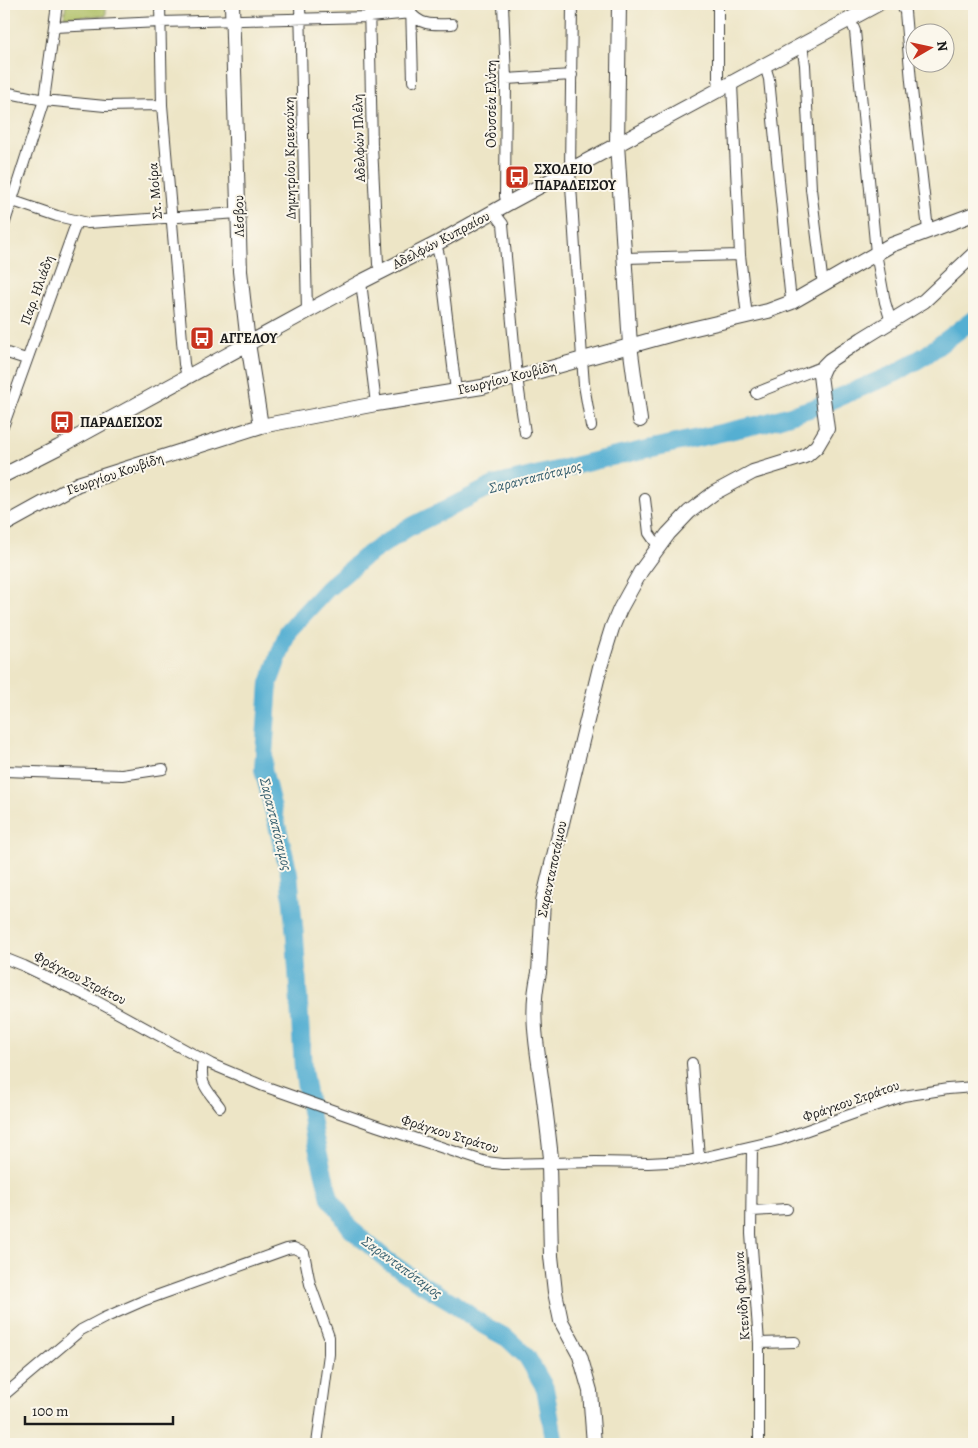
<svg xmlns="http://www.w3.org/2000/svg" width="978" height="1448" viewBox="0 0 978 1448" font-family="Alegreya,serif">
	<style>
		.green { fill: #acbd60; stroke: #646c3e }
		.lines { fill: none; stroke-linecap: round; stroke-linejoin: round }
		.river { stroke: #54afd2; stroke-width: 18 }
		.street-casing { stroke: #3b3a36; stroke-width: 12 }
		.secondary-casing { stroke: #3b3a36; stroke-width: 16 }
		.street { stroke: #fff; stroke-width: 10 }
		.secondary { stroke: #fff; stroke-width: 14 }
		.labels { text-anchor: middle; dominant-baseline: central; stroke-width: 4; stroke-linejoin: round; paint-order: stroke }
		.street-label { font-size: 14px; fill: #1c1c1c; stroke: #fbf7ec }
		.poi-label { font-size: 14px; font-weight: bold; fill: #1c1c1c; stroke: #fbf7ec; text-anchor: start }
		.water-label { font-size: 15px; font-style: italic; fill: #355e6e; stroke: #fbf7ec }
	</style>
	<rect width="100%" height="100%" fill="#fbf7ec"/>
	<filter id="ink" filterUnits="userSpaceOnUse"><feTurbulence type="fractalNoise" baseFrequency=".02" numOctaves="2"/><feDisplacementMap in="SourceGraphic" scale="10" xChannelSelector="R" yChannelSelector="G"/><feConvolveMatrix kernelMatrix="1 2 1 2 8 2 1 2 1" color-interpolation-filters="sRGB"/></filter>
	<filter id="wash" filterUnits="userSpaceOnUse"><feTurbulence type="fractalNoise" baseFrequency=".0096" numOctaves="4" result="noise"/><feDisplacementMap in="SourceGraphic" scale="20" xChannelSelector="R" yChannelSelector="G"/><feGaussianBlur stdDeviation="1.12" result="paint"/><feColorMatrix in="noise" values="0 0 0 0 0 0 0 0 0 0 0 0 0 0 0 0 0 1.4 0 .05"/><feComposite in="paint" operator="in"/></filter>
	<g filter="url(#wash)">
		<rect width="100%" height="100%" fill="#ede5c6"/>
		<path class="green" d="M 66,4 L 106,4 L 106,16 L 64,17 Z"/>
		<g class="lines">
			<path class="river" d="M 555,1444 L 545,1388 L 527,1357 L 507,1338 L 483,1325 L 452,1302 L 420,1283 L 388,1261 L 352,1230 L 330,1198 L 314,1135 L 303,1069 L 295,937 L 289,873 L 263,769 L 269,683 L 288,631 L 327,589 L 363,558 L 406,529 L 494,485 L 598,460 L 761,424 L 816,407 L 896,373 L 926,355 L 974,319"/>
		</g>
	</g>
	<g filter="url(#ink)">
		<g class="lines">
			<g class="street-casing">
				<path id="street" d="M 160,4 L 162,105 L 184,364 L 187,376
					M 300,4 L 307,311
					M 369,4 L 372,146 L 378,264 L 382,271
					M 411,4 L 413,81
					M 503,4 L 506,79 L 505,196 L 507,204
					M 572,4 L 570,170 L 582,358 L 584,385 L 591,426
					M 718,4 L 718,79 L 720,90
					M 901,4 L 905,12 L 911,81 L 928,230
					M 850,19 L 855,31 L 876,253 L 885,302 L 891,322
					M 54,27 L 160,22 L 369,17 L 411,13 C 422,27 436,24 452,24
					M 802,45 L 805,65 L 811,189 L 823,285
					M 765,66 L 769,79 L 790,292 L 792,302
					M 506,79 L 572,75
					M 732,84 L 740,255 L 747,317
					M 4,92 L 44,100 L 105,106 L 162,105
					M 13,201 L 57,216 L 88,223 L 239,213
					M 494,212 L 503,224 L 517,377 L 525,433
					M 4,225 L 44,100 L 57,4
					M 436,244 L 440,259 L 456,391
					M 625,258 L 740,255
					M 361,282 L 376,404
					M 4,352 L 26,359
					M 756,393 L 824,366
					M 4,424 L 77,221
					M 645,499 L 649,533 L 658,546
					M 4,771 L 122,775 L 163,769
					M 4,958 L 24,966 L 85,995 L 211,1064 L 261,1085 L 377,1126 L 486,1162 L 503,1164 L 596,1162 L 648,1163 L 688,1161 L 779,1140 L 903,1096 L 948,1089 L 974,1087
					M 203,1060 C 199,1085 206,1088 220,1107
					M 692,1063 L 699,1158
					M 752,1147 L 751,1234 L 759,1343 L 759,1444
					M 752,1211 L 787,1209
					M 759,1343 L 795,1342
					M 4,1395 L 81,1330 L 104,1318 L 145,1300 L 287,1249 L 294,1248 L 304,1253 L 310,1284 L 329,1337 L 329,1354 L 317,1444"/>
			</g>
			<g class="secondary-casing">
				<path id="secondary" d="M 232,4 L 240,271 L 248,343 L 261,426
					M 619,4 L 617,144 L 630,345 L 640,420
					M 4,475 L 59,447 L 361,282 L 436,244 L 507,204 L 878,4
					M 4,525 L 78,484 L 261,426 L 376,404 L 482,387 L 687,330 L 768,311 L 792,302 L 891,245 L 974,214
					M 594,1444 L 590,1391 L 580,1356 L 561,1321 L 555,1292 L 551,1256 L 549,1164 L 551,1158 C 548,1131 545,1104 541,1077 C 536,1043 530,1008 539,973 L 543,901 L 600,667 L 612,628 L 620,609 L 641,571 L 668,534 L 689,512 L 714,493 L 753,472 L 802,457 L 807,455 L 817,446 L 827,429 L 821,383 L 820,375 L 824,366 L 830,360 L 862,339 L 924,301 L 974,254"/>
			</g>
			<use href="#street" class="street"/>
			<use href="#secondary" class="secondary"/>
		</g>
	</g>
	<defs>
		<g id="bus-square" transform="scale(1.25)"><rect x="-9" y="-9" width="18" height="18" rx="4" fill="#c8321e" stroke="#fbf7ec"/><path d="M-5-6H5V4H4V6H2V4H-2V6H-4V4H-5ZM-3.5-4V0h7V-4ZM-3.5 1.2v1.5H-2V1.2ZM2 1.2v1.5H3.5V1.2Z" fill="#fff"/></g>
	</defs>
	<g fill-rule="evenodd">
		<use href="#bus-square" x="517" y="177"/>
		<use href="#bus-square" x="202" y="338"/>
		<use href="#bus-square" x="62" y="422"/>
	</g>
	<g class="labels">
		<g class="street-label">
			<text transform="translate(491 104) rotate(-90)">Οδυσσέα Ελύτη</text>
			<text transform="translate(359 138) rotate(-92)">Αδελφών Πλέλη</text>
			<text transform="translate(290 158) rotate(-91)">Δημητρίου Κριεκούκη</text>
			<text transform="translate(155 191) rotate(-95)">Στ. Μοίρα</text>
			<text transform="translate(239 216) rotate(-91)">Λέσβου</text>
			<text transform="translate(441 240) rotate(-28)">Αδελφών Κυπραίου</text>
			<text transform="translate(37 290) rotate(-70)">Παρ. Ηλιάδη</text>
			<text transform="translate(507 378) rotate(-14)">Γεωργίου Κουβίδη</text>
			<text transform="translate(115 474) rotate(-19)">Γεωργίου Κουβίδη</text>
			<text transform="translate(552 869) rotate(-78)">Σαρανταποτάμου</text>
			<text transform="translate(80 978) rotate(27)">Φράγκου Στράτου</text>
			<text transform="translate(851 1101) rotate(-19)">Φράγκου Στράτου</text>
			<text transform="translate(450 1134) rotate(17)">Φράγκου Στράτου</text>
			<text transform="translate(742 1296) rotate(-94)">Κτενίδη Φίλωνα</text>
		</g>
		<g class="poi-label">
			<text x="534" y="169">ΣΧΟΛΕΙΟ<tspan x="534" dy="16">ΠΑΡΑΔΕΙΣΟΥ</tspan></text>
			<text x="220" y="338">ΑΓΓΕΛΟΥ</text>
			<text x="80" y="422">ΠΑΡΑΔΕΙΣΟΣ</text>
		</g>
		<g class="water-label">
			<text transform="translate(535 477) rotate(-14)">Σαρανταπόταμος</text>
			<text transform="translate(276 824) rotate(76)">Σαρανταπόταμος</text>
			<text transform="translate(402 1267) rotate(36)">Σαρανταπόταμος</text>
		</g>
	</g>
	<rect width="978" height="1448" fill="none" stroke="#fbf7ec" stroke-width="20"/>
	<g transform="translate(930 48) rotate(81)"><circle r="24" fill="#fbf7ec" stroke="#a29f99"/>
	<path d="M0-4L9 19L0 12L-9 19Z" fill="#c8321e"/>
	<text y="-8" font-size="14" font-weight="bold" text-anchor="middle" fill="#1c1c1c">N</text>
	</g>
	<path d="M25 1416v8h148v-8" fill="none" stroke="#1c1c1c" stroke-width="2.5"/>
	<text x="32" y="1416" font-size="15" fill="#1c1c1c" stroke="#fbf7ec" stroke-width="4" paint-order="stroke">100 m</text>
</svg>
